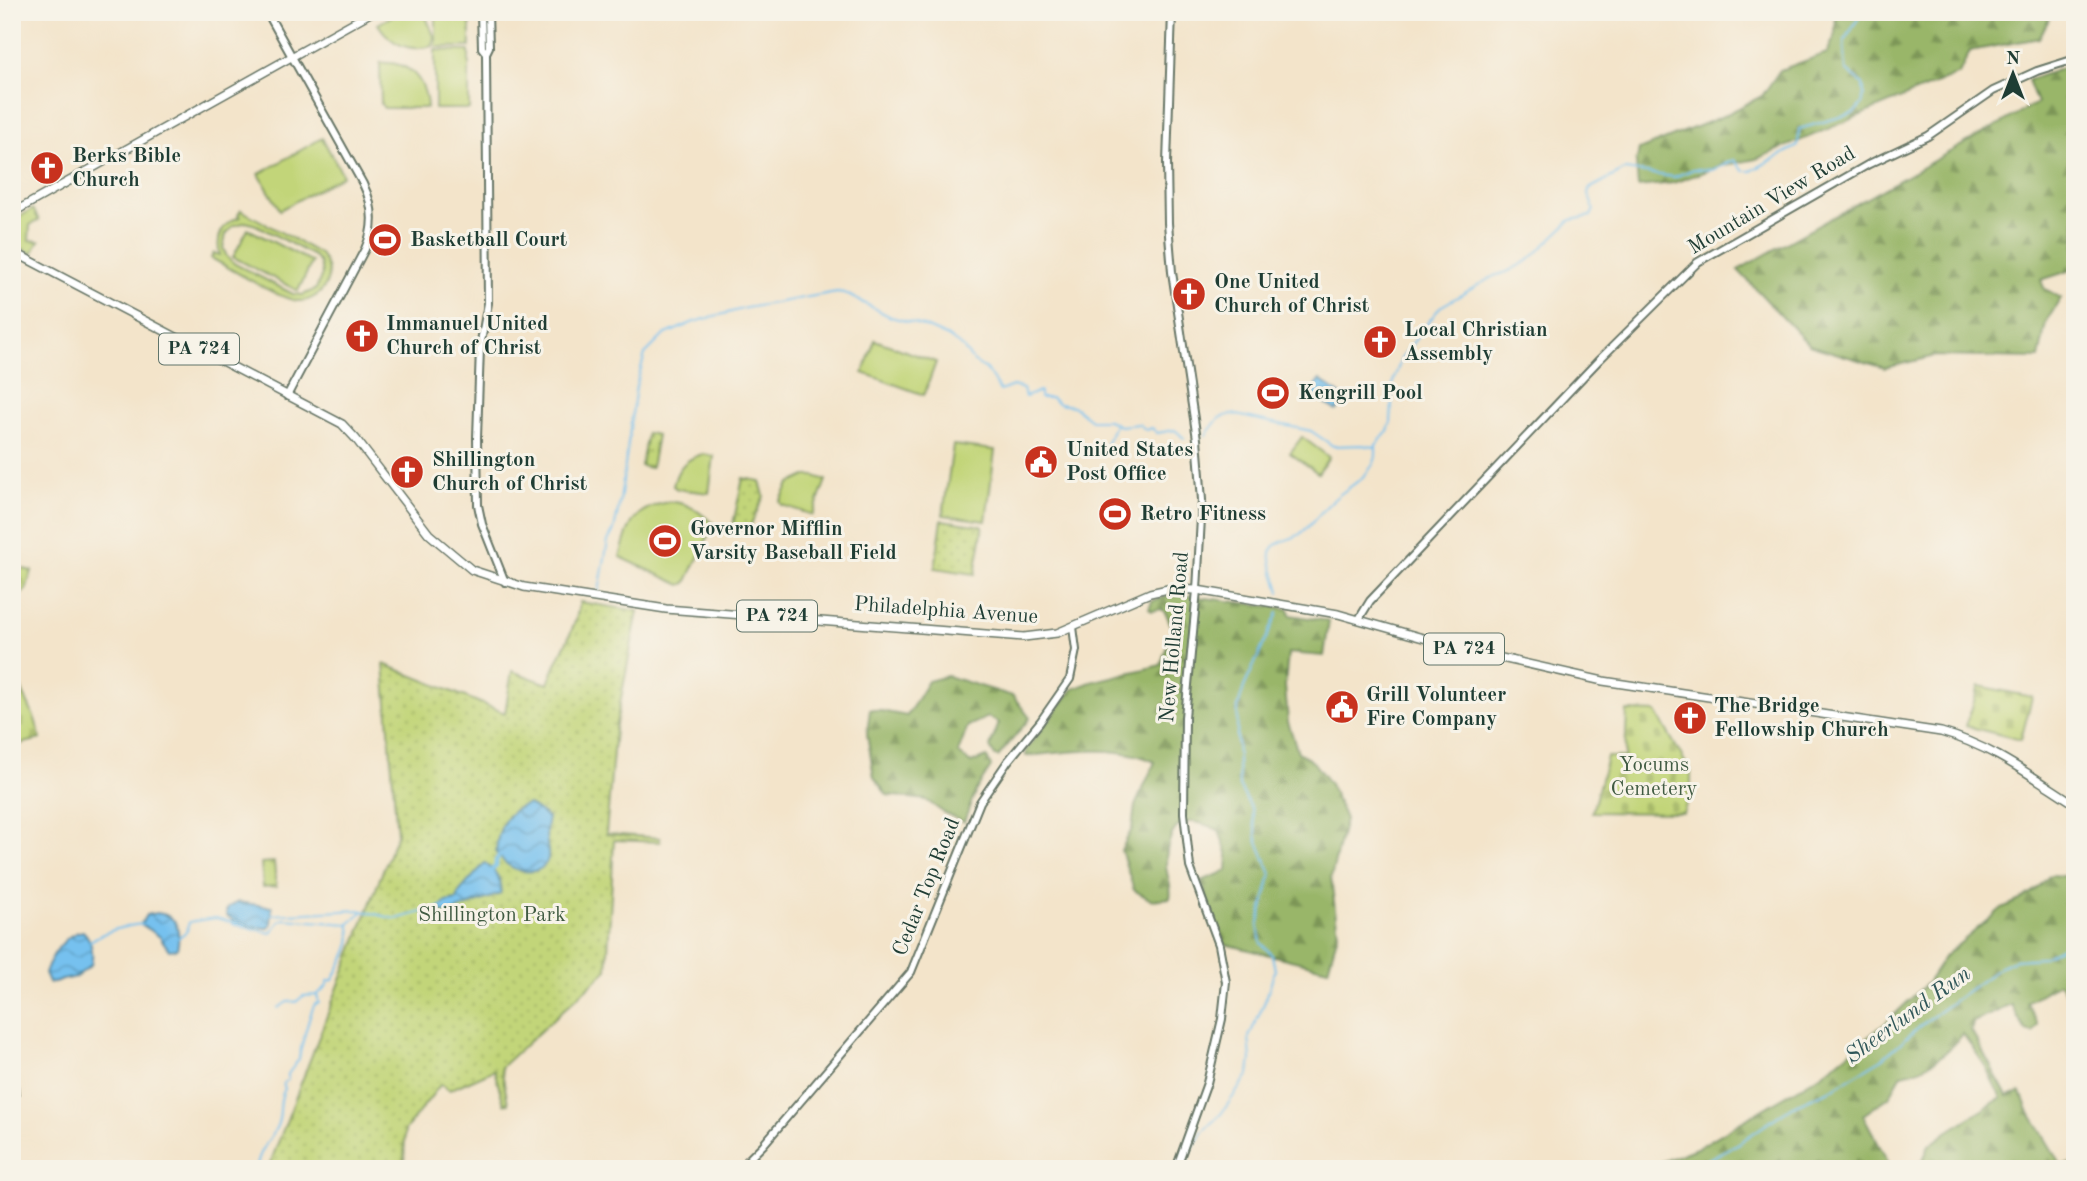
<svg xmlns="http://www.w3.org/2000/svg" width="2087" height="1181" viewBox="0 0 2087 1181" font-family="'Old Standard TT',serif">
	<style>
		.grass { fill: #c2d579; stroke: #708956; stroke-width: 2; fill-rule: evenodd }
		.forest { fill: url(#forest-firs); stroke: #5c7a4e; stroke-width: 2 }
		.cemetery { fill: url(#cemetery-stones); stroke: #708956; stroke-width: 2 }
		.park { fill: url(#park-dots); stroke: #708956; stroke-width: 2 }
		.water { fill: url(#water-waves); stroke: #4a7f92; stroke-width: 2 }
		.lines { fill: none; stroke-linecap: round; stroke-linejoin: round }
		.stream { stroke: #76c1ef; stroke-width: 2 }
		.canal { stroke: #76c1ef; stroke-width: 4.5 }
		.secondary-casing { stroke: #697768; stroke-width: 10 }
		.primary-casing { stroke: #697768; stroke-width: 10 }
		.secondary { stroke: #fff; stroke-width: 6 }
		.primary { stroke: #fff; stroke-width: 7 }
		.labels { text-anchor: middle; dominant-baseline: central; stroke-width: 6; stroke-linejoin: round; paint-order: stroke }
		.shield { fill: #f7f3e8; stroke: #60746a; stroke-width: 2 }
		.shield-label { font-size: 19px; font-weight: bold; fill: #1f3d34 }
		.poi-label { font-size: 21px; font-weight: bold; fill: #1f3d34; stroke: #f7f3e8; text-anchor: start }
		.street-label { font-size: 21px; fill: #1f3d34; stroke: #f7f3e8 }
		.park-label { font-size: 21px; fill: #405b42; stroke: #f7f3e8 }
		.water-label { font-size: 23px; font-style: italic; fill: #305759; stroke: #f7f3e8 }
	</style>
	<defs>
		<pattern id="forest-firs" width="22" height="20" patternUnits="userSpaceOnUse" patternTransform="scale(1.75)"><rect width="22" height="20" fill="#99b669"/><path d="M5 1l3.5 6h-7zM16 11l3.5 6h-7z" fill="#7c9557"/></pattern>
		<pattern id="cemetery-stones" width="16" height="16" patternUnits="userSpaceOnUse" patternTransform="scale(1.75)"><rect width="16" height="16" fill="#c2d579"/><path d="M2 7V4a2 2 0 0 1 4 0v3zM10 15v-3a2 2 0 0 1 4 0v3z" fill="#a6b869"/></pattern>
		<pattern id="park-dots" width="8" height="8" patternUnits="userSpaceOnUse" patternTransform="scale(1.75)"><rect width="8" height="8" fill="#c2d579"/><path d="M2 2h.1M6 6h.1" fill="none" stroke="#a6b869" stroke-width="1.8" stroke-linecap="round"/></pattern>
		<pattern id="water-waves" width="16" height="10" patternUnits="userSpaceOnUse" patternTransform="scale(1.75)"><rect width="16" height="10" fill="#76c1ef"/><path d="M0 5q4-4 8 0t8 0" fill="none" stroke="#609ec2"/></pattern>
	</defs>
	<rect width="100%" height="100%" fill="#f7f3e8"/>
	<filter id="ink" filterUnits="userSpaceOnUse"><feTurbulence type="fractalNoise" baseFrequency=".0143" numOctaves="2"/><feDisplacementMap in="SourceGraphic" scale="14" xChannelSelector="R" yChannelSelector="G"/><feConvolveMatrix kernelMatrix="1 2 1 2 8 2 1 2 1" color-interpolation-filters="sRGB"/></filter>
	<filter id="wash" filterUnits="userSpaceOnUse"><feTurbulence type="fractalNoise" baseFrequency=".00686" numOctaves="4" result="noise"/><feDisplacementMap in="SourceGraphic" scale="28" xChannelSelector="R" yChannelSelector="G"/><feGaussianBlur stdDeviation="1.57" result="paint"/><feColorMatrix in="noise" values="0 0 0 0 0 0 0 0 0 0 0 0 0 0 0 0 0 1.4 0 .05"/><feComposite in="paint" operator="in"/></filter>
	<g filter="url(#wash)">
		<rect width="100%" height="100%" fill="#f3e4ca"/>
		<path class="grass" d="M 399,12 L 424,12 L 434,36 L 433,46 C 409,52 392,46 378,24 Z
			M 436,12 L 470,12 L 470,47 L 436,47 Z
			M 435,50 L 469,51 L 469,109 L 435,109 Z
			M 380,63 C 409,60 426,80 427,108 L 384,108 L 381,104 Z
			M 322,138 L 343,175 L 280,210 L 259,174 Z
			M 33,209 L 39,220 L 30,225 L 29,240 L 39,241 L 32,254 L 12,243 L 12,221 Z
			M 241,210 L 320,254 C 327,263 331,273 326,284 C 321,294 311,301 300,301 C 282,301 230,268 211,258 L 214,253 L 220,255 C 215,237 222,223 240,217 L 238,215 ZM 246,222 L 256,225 L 314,256 L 320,263 L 322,274 L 316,289 L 303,295 L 293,294 L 235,264 L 227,257 L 223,248 L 226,234 L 233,226 Z
			M 248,229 L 312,262 L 298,291 L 233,257 Z
			M 875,340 L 936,362 L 924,395 L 863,373 Z
			M 1302,437 L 1329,457 L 1318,473 L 1290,453 Z
			M 953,445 L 995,450 L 986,521 L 943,515 Z
			M 703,454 L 714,456 L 709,493 L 677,489 L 673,486 C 677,468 685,459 703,454 Z
			M 806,476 L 815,476 L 826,480 L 813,515 L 782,505 L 780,502 L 789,484 Z
			M 668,502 C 688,501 699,512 714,524 L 686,583 L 681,585 L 620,557 C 629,525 632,509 668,502 Z"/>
		<path class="forest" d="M 1836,12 L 2053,12 L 2039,38 L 1970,51 L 1959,74 L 1756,159 L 1721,166 L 1673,183 L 1638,187 L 1636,163 L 1639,150 L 1723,116 L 1762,96 L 1780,70 L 1827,53 L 1835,36 Z
			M 2075,64 L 2075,269 L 2041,280 L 2044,288 L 2061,298 L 2046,322 L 2039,358 L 1935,356 L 1885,368 L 1809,345 L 1738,270 L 2037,103 L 2028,80 Z
			M 1183,595 L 1289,609 L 1290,615 L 1329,621 L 1324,656 L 1288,653 L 1285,686 L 1288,722 L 1298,752 L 1313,762 L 1330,784 L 1345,819 L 1331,878 L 1338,933 L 1328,969 L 1224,944 L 1201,881 L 1227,871 L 1228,856 L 1219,830 C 1211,827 1201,822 1192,822 C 1171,820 1166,848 1166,864 C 1166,876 1173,886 1170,898 L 1151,900 L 1134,890 L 1121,850 L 1132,829 L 1135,806 L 1155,762 C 1117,744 1066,752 1026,756 L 1026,750 L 1073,689 L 1091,682 L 1161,665 C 1166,642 1180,629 1162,609 L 1152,611 L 1149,608 L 1152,601 L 1168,596 Z
			M 947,676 L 1013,696 L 1030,718 L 998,757 L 995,756 L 990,747 L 999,723 L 988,717 L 968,726 L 958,753 L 971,763 L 987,757 L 991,767 L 976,790 L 964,822 L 944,813 L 926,800 L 887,795 L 874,777 L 867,734 L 870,709 L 907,716 L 928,681 Z
			M 2050,875 L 2075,877 L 2075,1006 L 2059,983 L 2027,1002 L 2038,1025 L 2033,1033 L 2026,1031 L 2011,1005 L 1973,1022 L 1971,1030 L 2007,1096 L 2021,1092 L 2027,1108 L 2061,1165 L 2075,1163 L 2075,1169 L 1906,1169 L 1923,1160 L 1929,1146 L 1947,1132 L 2001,1098 L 1984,1064 L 1963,1034 C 1945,1055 1929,1069 1902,1074 L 1889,1097 L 1863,1115 L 1892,1169 L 1644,1169 L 1699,1147 L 1822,1074 L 1887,1022 L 1927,983 L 1945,956 L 2002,908 L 2020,900 L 2039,887 Z"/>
		<path class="cemetery" d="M 12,566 L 32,571 L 26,590 L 12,602 Z
			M 12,668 L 35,719 L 41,739 L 12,746 Z
			M 1979,686 L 2032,697 L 2021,740 L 1966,726 Z
			M 1627,711 L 1656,712 L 1691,772 L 1691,791 L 1683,813 L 1592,812 L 1607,757 L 1625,757 Z
			M 274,862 L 276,886 L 263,887 L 261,863 Z"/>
		<path class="park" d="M 647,433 L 657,435 L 651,468 L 641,466 Z
			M 743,478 L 760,481 L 764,496 L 747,533 L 732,529 Z
			M 942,520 L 983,526 L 975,574 L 935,568 Z
			M 580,602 L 638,611 L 615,729 L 606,834 L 660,838 L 660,842 L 614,840 L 607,970 L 501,1067 L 508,1103 L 504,1104 L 494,1070 L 449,1090 L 441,1084 L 405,1130 L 404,1169 L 268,1169 L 397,834 L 384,664 L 505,713 L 512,671 L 548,684 C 558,655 575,632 580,602 Z"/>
		<path class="water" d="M 1320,380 L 1346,399 L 1336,411 L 1311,393 Z
			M 528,804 L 548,818 C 545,831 546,838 548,851 C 551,874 523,876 508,865 C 503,862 500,857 496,853 C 497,831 505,810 528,804 Z
			M 485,863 C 494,871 504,879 500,894 L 449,913 L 441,912 L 440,907 L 445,902 L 457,900 L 460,891 Z
			M 237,902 L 272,907 L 271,925 L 268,928 C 253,928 238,924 226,915 L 227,908 Z
			M 157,913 C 178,915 181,931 177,949 L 169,950 L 160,937 L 141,924 L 146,915 Z
			M 83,931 C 92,940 94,954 91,965 L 76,977 L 49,983 L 45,974 C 50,957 65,933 83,931 Z"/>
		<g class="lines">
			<path class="stream" d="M 1206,435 L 1219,418 L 1232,414 L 1311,431 L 1333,446 L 1362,445 L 1374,447
				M 1103,451 L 1115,425
				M 599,591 L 608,541 L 614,530 L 620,501 L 636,386 L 645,354 L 664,335 L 694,322 L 746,308 L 837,292 L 844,293 L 891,317 L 923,326 L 948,337 L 963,348 L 974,362 L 986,369 L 1000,391 L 1013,386 L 1023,389 L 1025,397 L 1040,391 L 1040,398 L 1051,398 L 1059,404 L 1073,406 L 1091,420 L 1108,420 L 1120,426 L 1139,424 L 1146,430 L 1152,428 L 1157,433 L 1175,430 L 1184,438
				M 1280,592 C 1278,581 1267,559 1272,550 C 1277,540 1292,540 1300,534 C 1312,525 1320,512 1331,502 C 1344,489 1362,482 1372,466 C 1377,459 1376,453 1376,445 L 1388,431 L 1391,423 L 1393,382 L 1402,357 L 1440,307 L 1494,276 L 1507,272 L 1529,260 L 1571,220 L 1591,216 L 1594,209 L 1588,194 L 1589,189 L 1625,170 L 1674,177 L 1694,169 L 1712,170 L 1734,160 L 1744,171 L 1751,171 L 1798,146 L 1799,129 L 1854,113 L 1862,104 L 1864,95 L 1863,84 L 1846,70 L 1844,42 L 1862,12
				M 271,915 L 359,910 L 396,919 L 441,907
				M 233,924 L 271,933 L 279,922 L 284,919 L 349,924 L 362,912
				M 178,938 L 187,931 L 189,922 L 215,918 L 246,925
				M 89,942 C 104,931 124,926 143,924
				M 278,1008 L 289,1001 L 296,1002 L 303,996 L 317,995 L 326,987 L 328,981 L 333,980 C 341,962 356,945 349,924
				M 257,1169 C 257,1153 270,1140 276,1128 C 283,1116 277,1100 285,1089 L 283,1083 L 288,1080 L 288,1074 L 299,1059 C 299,1054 311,1009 315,1004 L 319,1003 L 317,995
				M 1184,1169 L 1191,1151 L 1203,1131 L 1221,1114 L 1249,1074 L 1251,1059 L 1249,1037 L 1266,999 L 1275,970 L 1272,955 L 1261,943 L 1258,926 L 1271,874 L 1257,839 L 1252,810 L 1239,786 L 1237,736 L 1238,707 L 1244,687 L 1278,613
				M 1690,1169 L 1739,1143 L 1791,1107 L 1832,1089 L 1882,1059 L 1921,1025 L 2003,965 L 2015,960 L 2042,958 L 2075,939"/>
			<path class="canal" d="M 491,871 L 496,866 L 496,861 L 499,856"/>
		</g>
	</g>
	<g filter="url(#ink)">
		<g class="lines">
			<g class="secondary-casing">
				<path id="secondary" d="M 267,12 L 363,184 C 374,206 375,227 365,249 L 287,396
					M 481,12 L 482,48 L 486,53
					M 488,12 L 489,47 L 486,53 L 488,303 L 480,347 L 477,438 L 478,505 L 482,524 L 505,582
					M 1172,12 L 1167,163 L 1168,223 L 1172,272 L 1197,439 L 1202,500 L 1197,590 L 1185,717 L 1184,813 L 1190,867 L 1219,945 L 1226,982 L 1222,1019 L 1207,1083 L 1176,1169
					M 1359,619 L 1370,601 L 1599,360 L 1698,262 L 1869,164 L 1928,136 L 1993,91 L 2037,71 L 2075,59
					M 12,1060 L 15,1096 L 12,1124
					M 739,1169 L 763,1145 L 911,972 L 980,802 L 1008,761 L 1040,722 L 1070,679 L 1076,650 L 1073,627"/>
			</g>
			<g class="primary-casing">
				<path id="primary" d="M 12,213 L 372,12
					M 12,251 L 342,424 L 356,439 L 429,534 L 472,570 L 524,587 L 666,609 L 1024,637 L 1057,633 L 1150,593 L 1168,589 L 1197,590 L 1338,614 L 1462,649 L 1603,681 L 1941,732 C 1992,746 2031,776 2075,804"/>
			</g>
			<use href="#secondary" class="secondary"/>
			<use href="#primary" class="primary"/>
		</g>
	</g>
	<defs>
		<g id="church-disc" transform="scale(1.75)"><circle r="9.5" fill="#c8321e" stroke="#f7f3e8"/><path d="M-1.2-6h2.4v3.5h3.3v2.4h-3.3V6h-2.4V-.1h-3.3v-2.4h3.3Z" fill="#fff"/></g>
		<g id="stadium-disc" transform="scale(1.75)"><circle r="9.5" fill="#c8321e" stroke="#f7f3e8"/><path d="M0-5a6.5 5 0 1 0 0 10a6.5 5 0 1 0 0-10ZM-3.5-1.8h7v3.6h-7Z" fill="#fff"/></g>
		<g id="civic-disc" transform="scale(1.75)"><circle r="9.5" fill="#c8321e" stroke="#f7f3e8"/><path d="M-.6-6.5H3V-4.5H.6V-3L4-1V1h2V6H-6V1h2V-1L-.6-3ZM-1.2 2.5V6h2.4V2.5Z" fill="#fff"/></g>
	</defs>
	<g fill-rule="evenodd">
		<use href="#church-disc" x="47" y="168"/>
		<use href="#stadium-disc" x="385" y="240"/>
		<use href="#church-disc" x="1189" y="294"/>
		<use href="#church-disc" x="362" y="336"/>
		<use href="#church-disc" x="1380" y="342"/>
		<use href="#stadium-disc" x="1273" y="393"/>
		<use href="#civic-disc" x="1041" y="462"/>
		<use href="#church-disc" x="407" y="472"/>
		<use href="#stadium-disc" x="1115" y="514"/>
		<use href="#stadium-disc" x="665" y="541"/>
		<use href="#civic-disc" x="1342" y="707"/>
		<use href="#church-disc" x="1690" y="718"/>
	</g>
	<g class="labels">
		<g class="shield">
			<rect x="159" y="333.5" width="80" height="31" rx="5"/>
			<rect x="737" y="600.5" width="80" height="31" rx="5"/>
			<rect x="1424" y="633.5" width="80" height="31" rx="5"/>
		</g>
		<g class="shield-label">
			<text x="199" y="349">PA 724</text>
			<text x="777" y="616">PA 724</text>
			<text x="1464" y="649">PA 724</text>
		</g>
		<g class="poi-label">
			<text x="72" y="156">Berks Bible<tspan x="72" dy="24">Church</tspan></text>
			<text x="410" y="240">Basketball Court</text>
			<text x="1214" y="282">One United<tspan x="1214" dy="24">Church of Christ</tspan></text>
			<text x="386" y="324">Immanuel United<tspan x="386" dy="24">Church of Christ</tspan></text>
			<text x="1404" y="330">Local Christian<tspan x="1404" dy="24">Assembly</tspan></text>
			<text x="1298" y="393">Kengrill Pool</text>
			<text x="1066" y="450">United States<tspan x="1066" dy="24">Post Office</tspan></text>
			<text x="432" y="460">Shillington<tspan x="432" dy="24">Church of Christ</tspan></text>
			<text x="1140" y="514">Retro Fitness</text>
			<text x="690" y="529">Governor Mifflin<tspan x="690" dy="24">Varsity Baseball Field</tspan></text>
			<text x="1366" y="695">Grill Volunteer<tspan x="1366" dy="24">Fire Company</tspan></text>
			<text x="1714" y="706">The Bridge<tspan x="1714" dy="24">Fellowship Church</tspan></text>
		</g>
		<g class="street-label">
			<text transform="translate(1772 201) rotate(-31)">Mountain View Road</text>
			<text transform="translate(946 611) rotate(4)">Philadelphia Avenue</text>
			<text transform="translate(1175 637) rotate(-85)">New Holland Road</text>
			<text transform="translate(927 887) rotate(-68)">Cedar Top Road</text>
		</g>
		<g class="park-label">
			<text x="1654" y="765">Yocums<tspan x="1654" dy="24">Cemetery</tspan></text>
			<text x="492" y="915">Shillington Park</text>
		</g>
		<g class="water-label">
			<text transform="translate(1908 1015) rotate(-36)">Sheerlund Run</text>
		</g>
	</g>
	<rect width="2087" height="1181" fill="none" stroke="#f7f3e8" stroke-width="42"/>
	<g transform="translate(2013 74)" stroke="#f7f3e8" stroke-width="5" paint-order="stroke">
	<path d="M0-5L12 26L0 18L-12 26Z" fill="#1f3d34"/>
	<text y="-10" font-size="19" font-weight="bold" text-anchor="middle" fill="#1f3d34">N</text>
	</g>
</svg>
